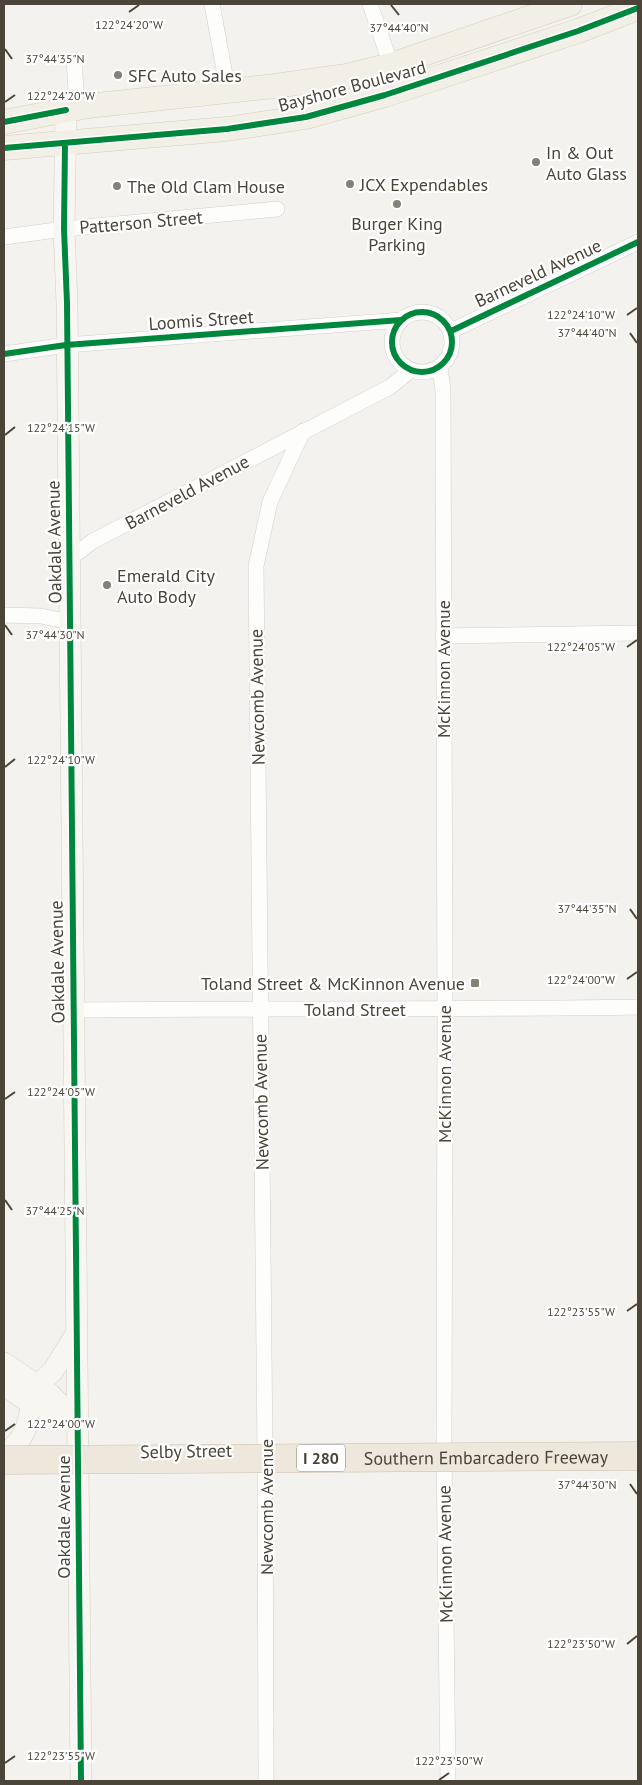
<svg xmlns="http://www.w3.org/2000/svg" width="642" height="1785" viewBox="0 0 642 1785" font-family="'PT Sans',sans-serif">
	<style>
		.lines { fill: none; stroke-linecap: round; stroke-linejoin: round }
		.street-casing { stroke: #d2d0cb; stroke-width: 16 }
		.secondary-casing { stroke: #d3cfc5; stroke-width: 22 }
		.primary-casing { stroke: #d6cebb; stroke-width: 25 }
		.street { stroke: #fdfdfc; stroke-width: 15 }
		.secondary { stroke: #f7f6f1; stroke-width: 21 }
		.primary { stroke: #f2efe6; stroke-width: 24 }
		.highway-bridge-casing { stroke: #ccbfa9; stroke-width: 29; stroke-linecap: butt }
		.highway-bridge { stroke: #ede8db; stroke-width: 28 }
		.cycleway-casing { stroke: #fff; stroke-width: 9 }
		.cycleway { stroke: #00873e; stroke-width: 6 }
		.ticks { fill: none; stroke: #4b4439; stroke-width: 2 }
		.poi-dot { fill: #868178; stroke: #fff; stroke-width: 2 }
		.labels { text-anchor: middle; dominant-baseline: central; stroke-width: 4.5; stroke-linejoin: round; paint-order: stroke }
		.shield { fill: #fff; stroke: #817c74; stroke-width: 1 }
		.shield-label { font-size: 16px; font-weight: bold; fill: #4b4439 }
		.poi-label { font-size: 18px; fill: #4b4439; stroke: #fff; text-anchor: start }
		.street-label { font-size: 18px; fill: #4b4439; stroke: #fff }
		.ticks-label { font-size: 12px; text-anchor: middle; fill: #4b4439; stroke: #fff; stroke-width: 4.5; stroke-linejoin: round; paint-order: stroke }
	</style>
	<rect width="100%" height="100%" fill="#f4f2ee"/>
	<g class="lines">
		<g class="street-casing">
			<path id="street" d="M 212,4 L 228,91
				M 370,4 L 391,65
				M 66,110 L 76,89 L 74,60
				M 4,237 L 64,229 L 277,209
				M392 342a30 30 0 1 1 60 0a30 30 0 1 1-60 0Z
				M 451,331 L 638,242
				M 4,354 L 66,345 L 401,320
				M 440,367 L 443,391 L 445,1010 L 444,1448 L 448,1781
				M 69,559 L 93,541 L 390,387 L 411,370
				M 4,615 L 41,616 L 69,622
				M 443,636 L 638,633
				M 73,1010 C 261,1008 450,1010 638,1007
				M 266,1781 L 265,1450 L 256,566 L 270,502 L 303,431"/>
		</g>
		<g class="secondary-casing">
			<path id="secondary" d="M 66,110 L 64,229 L 67,303 L 81,1781
				M 4,1363 L 50,1394 L 77,1422
				M 4,1385 L 40,1410 L 74,1422
				M 37,1386 L 53,1371 L 76,1334
				M 7,1453 C 24,1439 29,1425 31,1404"/>
		</g>
		<g class="primary-casing">
			<path id="primary" d="M 4,122 L 88,106 L 275,86 L 347,76 L 391,65 L 570,4
				M 4,148 L 227,129 L 306,117 L 385,95 L 578,31 L 638,8"/>
		</g>
		<use href="#street" class="street"/>
		<use href="#secondary" class="secondary"/>
		<use href="#primary" class="primary"/>
		<g class="highway-bridge-casing">
			<g id="highway-bridge">
				<path id="s1" d="M 4,1460 L 638,1456"/>
			</g>
		</g>
		<use href="#highway-bridge" class="highway-bridge"/>
		<g class="cycleway-casing">
			<path id="cycleway" d="M 4,122 L 66,110
				M 65,143 L 64,229 L 67,303 L 81,1781
				M 4,148 L 227,129 L 306,117 L 385,95 L 578,31 L 638,8
				M392 342a30 30 0 1 1 60 0a30 30 0 1 1-60 0Z
				M 451,331 L 638,242
				M 4,354 L 66,345 L 401,320"/>
		</g>
		<use href="#cycleway" class="cycleway"/>
	</g>
	<path class="ticks" d="M 391,5 L 399,15M 129,12 L 139,5M 5,49 L 12,59M 5,102 L 15,95M 627,315 L 637,308M 630,333 L 637,343M 5,435 L 15,427M 5,625 L 12,635M 627,647 L 637,640M 5,767 L 15,759M 630,909 L 637,919M 627,979 L 637,972M 5,1099 L 15,1092M 5,1200 L 12,1210M 627,1311 L 637,1304M 5,1431 L 15,1424M 630,1484 L 637,1494M 627,1644 L 637,1636M 5,1763 L 15,1756M 439,1780 L 449,1773"/>
	<g class="poi-dot">
		<circle cx="118" cy="75" r="5"/>
		<circle cx="536" cy="162" r="5"/>
		<circle cx="350" cy="184" r="5"/>
		<circle cx="117" cy="186" r="5"/>
		<circle cx="397" cy="204" r="5"/>
		<circle cx="107" cy="585" r="5"/>
		<rect x="470" y="978" width="10" height="10" rx="2.5"/>
	</g>
	<g class="labels">
		<rect class="shield" x="297" y="1444.5" width="48" height="27" rx="4"/>
		<g class="shield-label">
			<text x="321" y="1458">I 280</text>
		</g>
		<g class="poi-label">
			<text x="128" y="75">SFC Auto Sales</text>
			<text x="546" y="152">In &amp; Out<tspan x="546" dy="21">Auto Glass</tspan></text>
			<text x="360" y="184">JCX Expendables</text>
			<text x="127" y="186">The Old Clam House</text>
			<text x="397" y="223" text-anchor="middle">Burger King<tspan x="397" dy="21">Parking</tspan></text>
			<text x="117" y="575">Emerald City<tspan x="117" dy="21">Auto Body</tspan></text>
			<text x="465" y="983" text-anchor="end">Toland Street &amp; McKinnon Avenue</text>
		</g>
		<g class="street-label">
			<text transform="translate(352 86) rotate(-15)">Bayshore Boulevard</text>
			<text transform="translate(141 222) rotate(-5)">Patterson Street</text>
			<text transform="translate(538 273) rotate(-25)">Barneveld Avenue</text>
			<text transform="translate(201 320) rotate(-4)">Loomis Street</text>
			<text transform="translate(187 492) rotate(-28)">Barneveld Avenue</text>
			<text transform="translate(54 542) rotate(-91)">Oakdale Avenue</text>
			<text transform="translate(443 669) rotate(-90)">McKinnon Avenue</text>
			<text transform="translate(257 697) rotate(-91)">Newcomb Avenue</text>
			<text transform="translate(57 962) rotate(-91)">Oakdale Avenue</text>
			<text x="355" y="1009">Toland Street</text>
			<text transform="translate(444 1074) rotate(-90)">McKinnon Avenue</text>
			<text transform="translate(261 1102) rotate(-91)">Newcomb Avenue</text>
			<text transform="translate(186 1451) rotate(-1)">Selby Street</text>
			<text stroke="none"><textPath href="#s1" startOffset="482">Southern Embarcadero Freeway</textPath></text>
			<text transform="translate(266 1507) rotate(-90)">Newcomb Avenue</text>
			<text transform="translate(63 1517) rotate(-90)">Oakdale Avenue</text>
			<text transform="translate(445 1554) rotate(-91)">McKinnon Avenue</text>
		</g>
	</g>
	<g class="ticks-label">
		<text x="129" y="29">122°24'20"W</text>
		<text x="399" y="32">37°44'40"N</text>
		<text x="55" y="63">37°44'35"N</text>
		<text x="61" y="100">122°24'20"W</text>
		<text x="581" y="319">122°24'10"W</text>
		<text x="587" y="337">37°44'40"N</text>
		<text x="61" y="432">122°24'15"W</text>
		<text x="55" y="639">37°44'30"N</text>
		<text x="581" y="651">122°24'05"W</text>
		<text x="61" y="764">122°24'10"W</text>
		<text x="587" y="913">37°44'35"N</text>
		<text x="581" y="984">122°24'00"W</text>
		<text x="61" y="1096">122°24'05"W</text>
		<text x="55" y="1215">37°44'25"N</text>
		<text x="581" y="1316">122°23'55"W</text>
		<text x="61" y="1428">122°24'00"W</text>
		<text x="587" y="1489">37°44'30"N</text>
		<text x="581" y="1648">122°23'50"W</text>
		<text x="61" y="1760">122°23'55"W</text>
		<text x="449" y="1765">122°23'50"W</text>
	</g>
	<rect width="642" height="1785" fill="none" stroke="#4b4439" stroke-width="10"/>
</svg>
